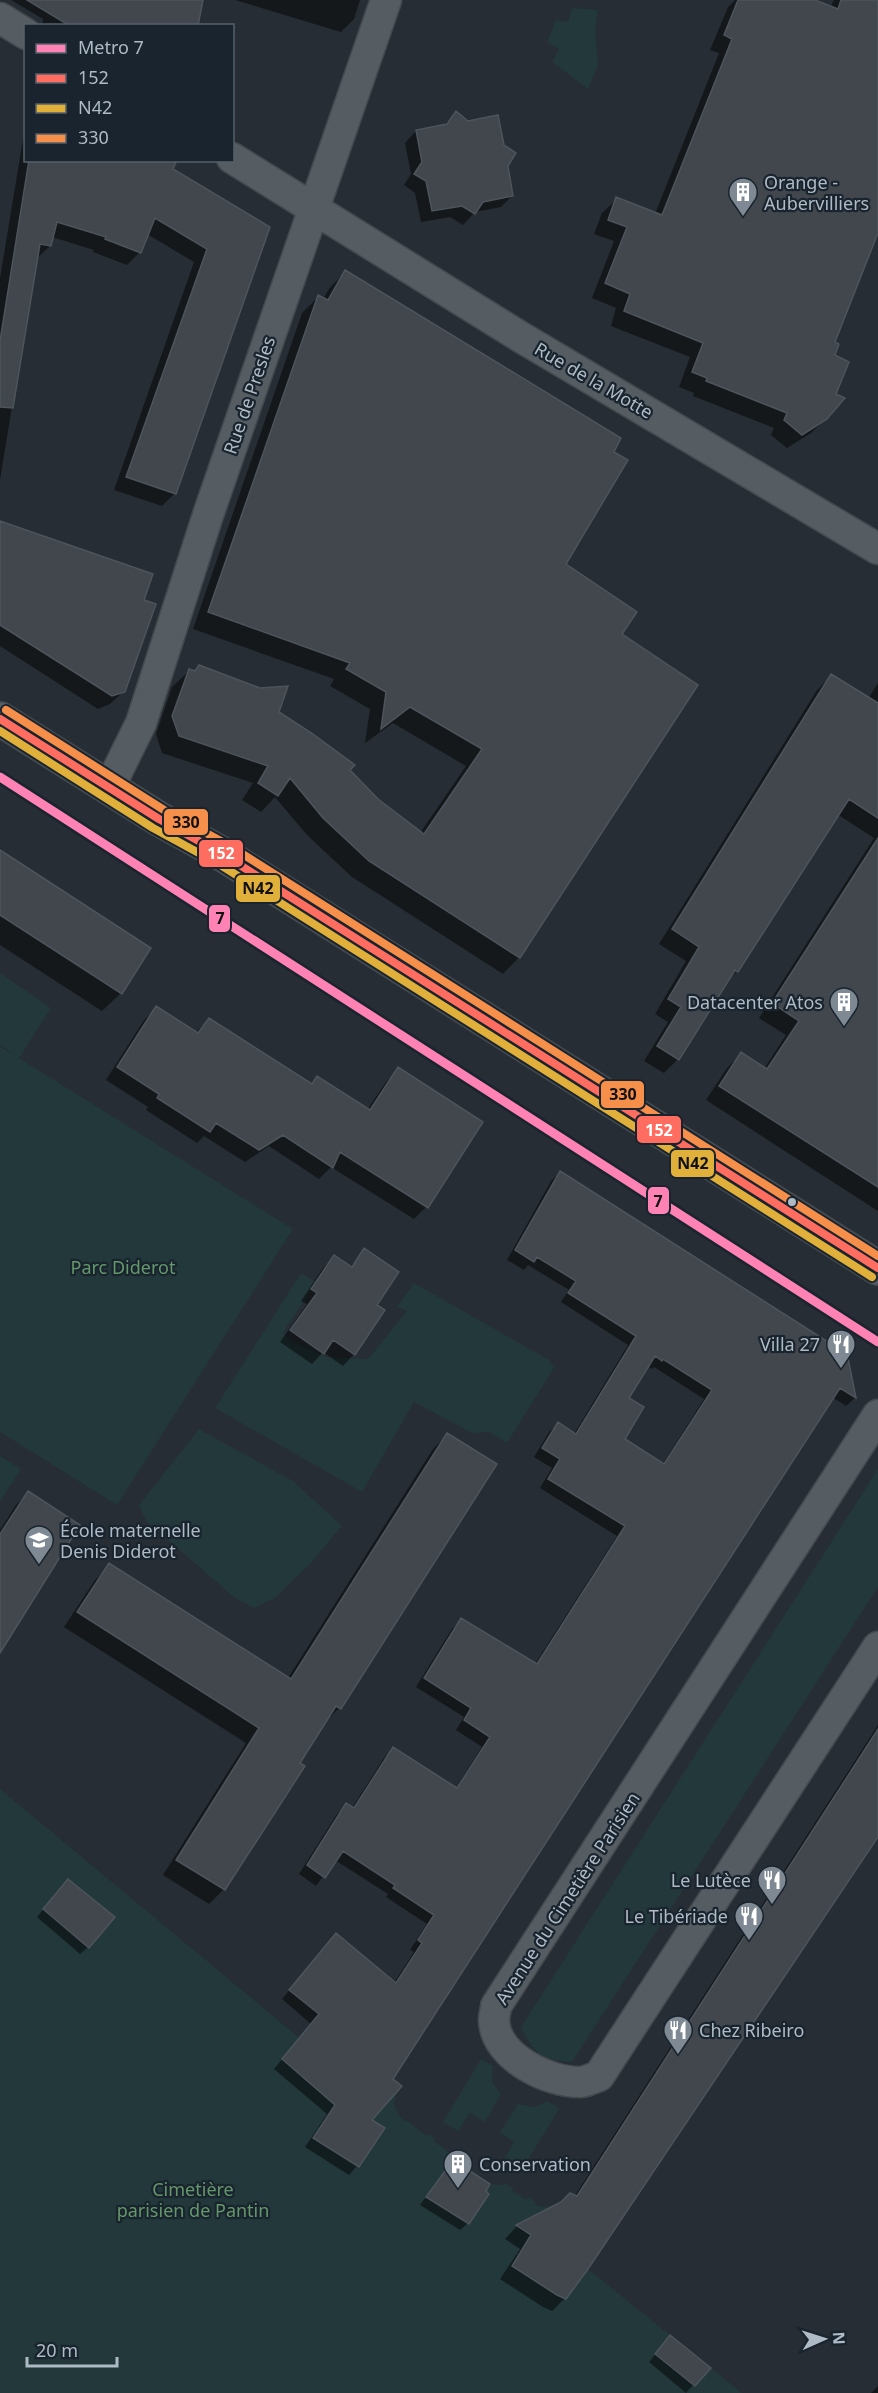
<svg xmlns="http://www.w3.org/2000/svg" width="878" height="2393" viewBox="0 0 878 2393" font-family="'Noto Sans',sans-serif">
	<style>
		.green { fill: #22383a }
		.shadow { fill: #0007; fill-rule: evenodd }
		.building { fill: #41474d; stroke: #4d545c; stroke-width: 1.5; fill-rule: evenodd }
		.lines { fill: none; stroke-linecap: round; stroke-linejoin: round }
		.street-casing { stroke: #44494e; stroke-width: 33 }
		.primary-casing { stroke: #434a50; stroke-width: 36 }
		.street { stroke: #555c62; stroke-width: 30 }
		.primary { stroke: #585d64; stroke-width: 33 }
		.bus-1-casing { stroke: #19242e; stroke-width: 12 }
		.bus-2-casing { stroke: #19242e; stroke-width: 12 }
		.bus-3-casing { stroke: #19242e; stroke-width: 12 }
		.bus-1 { stroke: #ff6c60; stroke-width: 8 }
		.bus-2 { stroke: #e0b03a; stroke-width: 8 }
		.bus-3 { stroke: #f68f4a; stroke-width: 8 }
		.metro-1-casing { stroke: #19242e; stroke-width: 14 }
		.metro-1 { stroke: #ff82b4; stroke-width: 9 }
		.bus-dot { fill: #aebac6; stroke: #19242e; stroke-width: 2 }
		.labels { text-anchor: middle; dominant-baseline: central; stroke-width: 4.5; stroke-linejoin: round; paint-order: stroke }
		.poi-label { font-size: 18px; fill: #aebac6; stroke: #19242e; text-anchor: start }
		.street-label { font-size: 18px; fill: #aebac6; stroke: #19242e }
		.park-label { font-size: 18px; fill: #64986a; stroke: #19242e }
		.line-badge { stroke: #19242e; stroke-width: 2 }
		.badge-label { font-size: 16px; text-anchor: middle; font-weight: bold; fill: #fff }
		.pale-badge-label { font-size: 16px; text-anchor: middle; font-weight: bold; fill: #111 }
	</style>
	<rect width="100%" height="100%" fill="#262d34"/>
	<path class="green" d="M 572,8 L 598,10 L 595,30 L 598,66 L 588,89 L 552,62 L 559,49 L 547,42 L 556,20 L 568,22 Z
		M 0,973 L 51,1008 L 19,1058 L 293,1229 L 117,1505 L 0,1432 L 0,1047 L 17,1056 L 0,1045 Z
		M 301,1273 L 316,1282 L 283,1333 L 291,1341 L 326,1357 L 368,1359 L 407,1311 L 397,1307 L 414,1283 L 549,1360 L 554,1368 L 507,1443 L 489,1432 L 472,1433 L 414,1402 L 362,1492 L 215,1408 Z
		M 199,1429 L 293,1481 L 342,1526 L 311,1563 L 275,1598 L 254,1608 L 235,1598 L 146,1521 L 139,1505 Z
		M 0,1456 L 21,1469 L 0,1502 Z
		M 878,1469 L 878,1587 L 572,2062 C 542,2061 533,2053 521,2027 Z
		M 0,1789 L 338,2070 C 361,2072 383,2071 402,2086 C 391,2100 392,2107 404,2121 L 406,2120 L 427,2136 L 429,2134 L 435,2138 L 434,2141 L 490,2184 L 503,2185 L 505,2183 L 513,2188 L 512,2190 L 525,2199 L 528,2197 L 536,2202 L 535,2205 C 550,2210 559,2204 569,2192 L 619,2225 L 588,2269 L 742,2393 L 0,2393 Z
		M 481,2059 L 493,2066 L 492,2082 L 501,2094 L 485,2122 L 470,2113 L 458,2131 L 443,2122 Z
		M 547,2101 L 560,2108 L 520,2172 L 503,2161 L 514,2142 L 500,2132 L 518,2104 L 535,2107 Z"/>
	<path class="shadow" d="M 11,0 L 201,0 L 197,26 L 42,26 L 43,19 Z
		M 235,0 L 360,0 L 354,19 L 341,32 Z
		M 735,0 L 811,0 L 830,8 L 834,0 L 878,0 L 878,229 L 833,343 L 826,418 L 811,433 L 787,448 L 771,435 L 774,428 L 693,396 L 694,393 L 679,387 L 690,357 L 611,326 L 616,308 L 592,298 L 614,241 L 594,234 L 602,213 L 617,199 L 655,214 L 719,53 L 710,50 L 728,7 Z
		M 456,113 L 506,165 L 512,196 L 501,207 L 475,212 L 463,225 L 450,217 L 421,222 L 415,193 L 404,185 L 411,174 L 405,143 L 416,131 L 443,126 Z
		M 26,121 L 26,160 L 169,160 L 172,169 L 268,227 L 175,493 L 162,506 L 114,490 L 194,262 L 147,234 L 140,252 L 127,265 L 93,252 L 94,250 L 52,237 L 50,246 L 36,259 L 0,480 L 0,278 Z
		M 345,272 L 564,565 L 620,635 L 519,957 L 503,974 L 352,877 L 307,835 L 275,797 L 261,812 L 242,800 L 253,783 L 162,753 L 156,734 L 172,687 L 189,671 L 193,672 L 199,666 L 277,712 L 348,770 L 377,800 L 420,833 L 466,766 L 393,723 L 365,743 L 370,709 L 330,686 L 334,679 L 193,629 L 302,313 L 319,296 L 323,299 L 329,289 Z
		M 0,522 L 142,601 L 124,691 L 110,704 L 98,709 L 0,646 Z
		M 831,676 L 868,699 L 878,683 L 878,1211 L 706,1100 L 727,1068 L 741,1054 L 764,1069 L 786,1035 L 759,1018 L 874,838 L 837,814 L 737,971 L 724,984 L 678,1059 L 664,1073 L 644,1061 L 668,1022 L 655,1014 L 686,961 L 659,944 L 817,690 Z
		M 0,850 L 121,993 L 102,1011 L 0,945 Z
		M 156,1008 L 195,1033 L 209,1020 L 310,1085 L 317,1078 L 367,1110 L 386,1082 L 399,1069 L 426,1207 L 414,1219 L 331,1167 L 319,1179 L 269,1146 L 245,1162 L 204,1136 L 197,1143 L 146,1110 L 148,1107 L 106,1080 L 144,1020 Z
		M 560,1172 L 839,1351 L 844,1350 L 855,1398 L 846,1406 L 832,1397 L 391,2079 L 369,2120 L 383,2128 L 357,2166 L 349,2175 L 305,2147 L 327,2114 L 274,2069 L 311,2024 L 282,1999 L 328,1944 L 394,1983 L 414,1952 L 410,1950 L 427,1924 L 386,1897 L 388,1894 L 335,1860 L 316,1886 L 299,1874 L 337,1814 L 346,1805 L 352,1808 L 384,1758 L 393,1749 L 455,1789 L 482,1747 L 456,1730 L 464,1717 L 416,1687 L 452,1629 L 461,1620 L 535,1664 L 617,1536 L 540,1488 L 552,1468 L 534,1457 L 549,1432 L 558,1424 L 574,1434 L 628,1345 L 561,1302 L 569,1290 L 528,1265 L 524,1270 L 507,1260 L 551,1181 ZM 647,1366 L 652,1369 L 654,1367 L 704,1399 L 662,1465 L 622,1440 L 627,1398 Z
		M 365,1250 L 375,1305 L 383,1310 L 354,1354 L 343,1366 L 323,1352 L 312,1364 L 280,1342 L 307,1304 L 301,1301 L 323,1268 L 334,1257 L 350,1267 Z
		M 447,1435 L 339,1708 L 325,1722 L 298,1763 L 303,1766 L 224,1889 L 209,1904 L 163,1875 L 246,1743 L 64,1627 L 95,1580 L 110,1565 L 288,1678 L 433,1449 Z
		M 28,1493 L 0,1650 L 0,1530 L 16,1505 Z
		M 878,1725 L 878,1833 L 565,2298 L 552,2311 L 543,2307 L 500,2279 L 520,2249 L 505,2239 L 517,2226 L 574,2197 Z
		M 61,1888 L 88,1947 L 80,1954 L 37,1917 Z
		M 453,2162 L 468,2223 L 460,2230 L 420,2205 Z
		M 663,2345 L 708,2368 L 686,2393 L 649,2362 Z
		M 878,2386 L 878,2393 L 871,2393 Z"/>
	<path class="building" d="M 27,0 L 203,0 L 198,26 L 70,26 Z
		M 738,0 L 815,0 L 838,9 L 841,0 L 878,0 L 878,233 L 835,342 L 839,344 L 835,355 L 849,362 L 836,394 L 845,398 L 827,419 L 802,435 L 784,420 L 787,413 L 706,381 L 707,378 L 692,372 L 703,343 L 624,311 L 630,294 L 605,283 L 627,227 L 608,220 L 616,197 L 662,215 L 732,39 L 724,35 Z
		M 456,111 L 468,121 L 498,115 L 504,145 L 516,153 L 508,166 L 513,196 L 483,202 L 475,214 L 462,206 L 432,211 L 426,181 L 414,174 L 422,162 L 416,130 L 447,124 Z
		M 29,160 L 177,160 L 173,169 L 270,227 L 176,494 L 126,477 L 207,249 L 155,218 L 141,253 L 105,239 L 106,237 L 57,222 L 51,246 L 40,244 L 13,408 L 0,407 L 0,341 Z
		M 345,270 L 621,438 L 614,452 L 628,460 L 566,564 L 637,612 L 622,634 L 698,685 L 520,958 L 369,861 L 323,818 L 290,778 L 278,796 L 258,783 L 268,766 L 179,736 L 172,716 L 189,669 L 195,671 L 199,665 L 260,688 L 288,686 L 279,712 L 313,734 L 355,765 L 350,770 L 378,799 L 424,834 L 482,749 L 410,707 L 381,729 L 386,692 L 346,669 L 350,663 L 208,612 L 318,295 L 328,300 Z
		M 0,521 L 153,574 L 144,600 L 156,604 L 125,692 L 112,696 L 0,625 Z
		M 831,674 L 878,703 L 878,818 L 849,799 L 738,972 L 735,970 L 679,1060 L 657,1046 L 681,1007 L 668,999 L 699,947 L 672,929 Z
		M 878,838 L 878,1187 L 719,1086 L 741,1052 L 767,1069 L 799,1021 L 772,1003 Z
		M 0,850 L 151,948 L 122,994 L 0,915 Z
		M 156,1006 L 198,1033 L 209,1018 L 312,1084 L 317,1076 L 370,1110 L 398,1067 L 483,1122 L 428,1208 L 340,1152 L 333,1168 L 283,1135 L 259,1150 L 216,1123 L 210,1132 L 157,1098 L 159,1094 L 117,1067 Z
		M 560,1171 L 839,1349 L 846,1348 L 856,1398 L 840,1388 L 393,2079 L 402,2086 L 372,2120 L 385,2128 L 359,2167 L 313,2138 L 335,2105 L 282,2059 L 319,2014 L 289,1990 L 336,1933 L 396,1983 L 422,1943 L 418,1940 L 434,1915 L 393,1888 L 395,1885 L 343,1851 L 325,1878 L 307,1865 L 346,1803 L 354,1808 L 393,1747 L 457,1788 L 490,1737 L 464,1720 L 471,1708 L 424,1678 L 461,1618 L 537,1664 L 625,1526 L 548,1479 L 560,1459 L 542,1448 L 558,1422 L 576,1434 L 636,1336 L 568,1293 L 576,1281 L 537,1257 L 534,1262 L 515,1250 ZM 655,1356 L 662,1361 L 663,1359 L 712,1390 L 664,1464 L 625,1439 L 644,1407 L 629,1398 Z
		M 364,1248 L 399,1272 L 377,1305 L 385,1310 L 355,1355 L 333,1340 L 324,1354 L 290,1330 L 317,1293 L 311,1289 L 334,1255 L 352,1267 Z
		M 447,1433 L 497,1464 L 341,1709 L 336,1706 L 300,1763 L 305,1766 L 225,1890 L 176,1860 L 259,1728 L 77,1612 L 109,1563 L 291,1679 Z
		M 28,1491 L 80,1525 L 0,1653 L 0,1534 Z
		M 878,1729 L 878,1837 L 588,2269 L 566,2299 L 557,2295 L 512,2266 L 531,2235 L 516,2225 L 561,2202 L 570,2193 L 577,2196 Z
		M 68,1879 L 115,1917 L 89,1948 L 43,1909 Z
		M 453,2160 L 490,2184 L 486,2191 L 489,2194 L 469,2224 L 426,2197 Z
		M 670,2335 L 711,2368 L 695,2386 L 655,2354 Z"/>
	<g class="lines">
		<g class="street-casing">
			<path id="street" d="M 0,18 L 26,34
				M 232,158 L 519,336 L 878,549
				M 109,788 L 141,723 L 208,515 L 386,0
				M 878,1415 L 496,2006 C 496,2010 494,2015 494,2020 C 495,2057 549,2083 581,2082 C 588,2081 593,2078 599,2076 L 878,1647"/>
		</g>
		<g class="primary-casing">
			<path id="primary" d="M 0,719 L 159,819 L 224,855 L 878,1268"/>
		</g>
		<use href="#street" class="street"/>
		<use href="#primary" class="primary"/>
		<g class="bus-1-casing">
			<path id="bus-1" d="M 0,719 L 159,819 L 224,855 L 878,1268"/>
		</g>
		<g class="bus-2-casing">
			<path id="bus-2" d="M 0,731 L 153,828 L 219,864 L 872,1277"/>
		</g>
		<g class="bus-3-casing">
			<path id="bus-3" d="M 6,710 L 164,810 L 230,846 L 878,1256"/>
		</g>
		<use href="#bus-1" class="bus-1"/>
		<use href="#bus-2" class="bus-2"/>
		<use href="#bus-3" class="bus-3"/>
		<g class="metro-1-casing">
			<path id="metro-1" d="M 0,777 L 878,1342"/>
		</g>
		<use href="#metro-1" class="metro-1"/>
	</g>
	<defs>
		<g id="building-pin" transform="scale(1.5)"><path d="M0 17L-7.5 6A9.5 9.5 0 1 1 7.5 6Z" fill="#7e8993" stroke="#19242e"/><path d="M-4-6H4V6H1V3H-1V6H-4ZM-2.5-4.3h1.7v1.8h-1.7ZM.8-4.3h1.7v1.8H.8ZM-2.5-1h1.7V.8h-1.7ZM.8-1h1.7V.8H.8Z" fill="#fff"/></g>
		<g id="restaurant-pin" transform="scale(1.5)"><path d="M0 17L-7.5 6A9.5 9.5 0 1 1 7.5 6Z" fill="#7e8993" stroke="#19242e"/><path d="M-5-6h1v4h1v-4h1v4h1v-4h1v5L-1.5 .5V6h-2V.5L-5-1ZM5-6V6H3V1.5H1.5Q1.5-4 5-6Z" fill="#fff"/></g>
		<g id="school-pin" transform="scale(1.5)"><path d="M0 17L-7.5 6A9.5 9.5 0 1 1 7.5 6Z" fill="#7e8993" stroke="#19242e"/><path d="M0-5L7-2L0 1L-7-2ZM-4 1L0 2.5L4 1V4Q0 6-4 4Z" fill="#fff"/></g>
	</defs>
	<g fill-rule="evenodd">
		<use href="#building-pin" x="743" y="192"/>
		<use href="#building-pin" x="844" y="1002"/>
		<use href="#restaurant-pin" x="841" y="1344"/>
		<use href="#school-pin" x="39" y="1540"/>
		<use href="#restaurant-pin" x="772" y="1880"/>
		<use href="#restaurant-pin" x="749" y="1916"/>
		<use href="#restaurant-pin" x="678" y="2030"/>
		<use href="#building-pin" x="458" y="2164"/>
	</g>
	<circle class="bus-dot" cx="792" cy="1202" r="5"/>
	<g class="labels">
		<g class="poi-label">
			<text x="764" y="182">Orange -<tspan x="764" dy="21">Aubervilliers</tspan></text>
			<text x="823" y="1002" text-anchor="end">Datacenter Atos</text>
			<text x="820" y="1344" text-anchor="end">Villa 27</text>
			<text x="60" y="1530">École maternelle<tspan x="60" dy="21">Denis Diderot</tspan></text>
			<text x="751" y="1880" text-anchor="end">Le Lutèce</text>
			<text x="728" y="1916" text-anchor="end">Le Tibériade</text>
			<text x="699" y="2030">Chez Ribeiro</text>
			<text x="479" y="2164">Conservation</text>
		</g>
		<g class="street-label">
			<text transform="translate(594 380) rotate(30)">Rue de la Motte</text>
			<text transform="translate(249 395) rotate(-71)">Rue de Presles</text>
			<text transform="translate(567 1898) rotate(-57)">Avenue du Cimetière Parisien</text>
		</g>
		<g class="park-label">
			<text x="123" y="1267">Parc Diderot</text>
			<text x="193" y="2189">Cimetière<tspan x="193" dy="21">parisien de Pantin</tspan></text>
		</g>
	</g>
	<g class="line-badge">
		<rect x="163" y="808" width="46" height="28" rx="6" fill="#f68f4a"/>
		<rect x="198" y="839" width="46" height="29" rx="6" fill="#ff6c60"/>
		<rect x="235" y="874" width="46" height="29" rx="6" fill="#e0b03a"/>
		<rect x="208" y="904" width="23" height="29" rx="6" fill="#ff82b4"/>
		<rect x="600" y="1080" width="45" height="29" rx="6" fill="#f68f4a"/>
		<rect x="636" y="1115" width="46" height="29" rx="6" fill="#ff6c60"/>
		<rect x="670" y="1149" width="45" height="29" rx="6" fill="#e0b03a"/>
		<rect x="647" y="1186" width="23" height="29" rx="6" fill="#ff82b4"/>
	</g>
	<g class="badge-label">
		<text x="221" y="859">152</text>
		<text x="659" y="1136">152</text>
	</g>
	<g class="pale-badge-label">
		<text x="186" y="828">330</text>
		<text x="258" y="894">N42</text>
		<text x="220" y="924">7</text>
		<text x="623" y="1100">330</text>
		<text x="693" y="1169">N42</text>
		<text x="658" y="1207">7</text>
	</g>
	<rect x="24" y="24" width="210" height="138" fill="#19242e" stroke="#55606b" stroke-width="1.5"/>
	<rect x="36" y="44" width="30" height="9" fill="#ff82b4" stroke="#55606b" stroke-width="1.5"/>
	<text x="78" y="54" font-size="18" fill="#aebac6">Metro 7</text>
	<rect x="36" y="74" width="30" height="9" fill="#ff6c60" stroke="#55606b" stroke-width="1.5"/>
	<text x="78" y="84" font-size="18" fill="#aebac6">152</text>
	<rect x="36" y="104" width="30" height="9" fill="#e0b03a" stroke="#55606b" stroke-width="1.5"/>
	<text x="78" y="114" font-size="18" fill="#aebac6">N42</text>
	<rect x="36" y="134" width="30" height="9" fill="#f68f4a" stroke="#55606b" stroke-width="1.5"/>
	<text x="78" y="144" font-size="18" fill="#aebac6">330</text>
	<g transform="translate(824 2339) rotate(87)" stroke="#19242e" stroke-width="4.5" paint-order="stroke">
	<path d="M0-4.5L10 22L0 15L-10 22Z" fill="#aebac6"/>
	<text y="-9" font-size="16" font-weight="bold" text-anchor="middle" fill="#aebac6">N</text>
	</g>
	<path d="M27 2357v9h90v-9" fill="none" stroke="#aebac6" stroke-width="3"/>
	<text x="36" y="2357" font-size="18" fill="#aebac6" stroke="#19242e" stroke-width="4.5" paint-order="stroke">20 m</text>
</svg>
